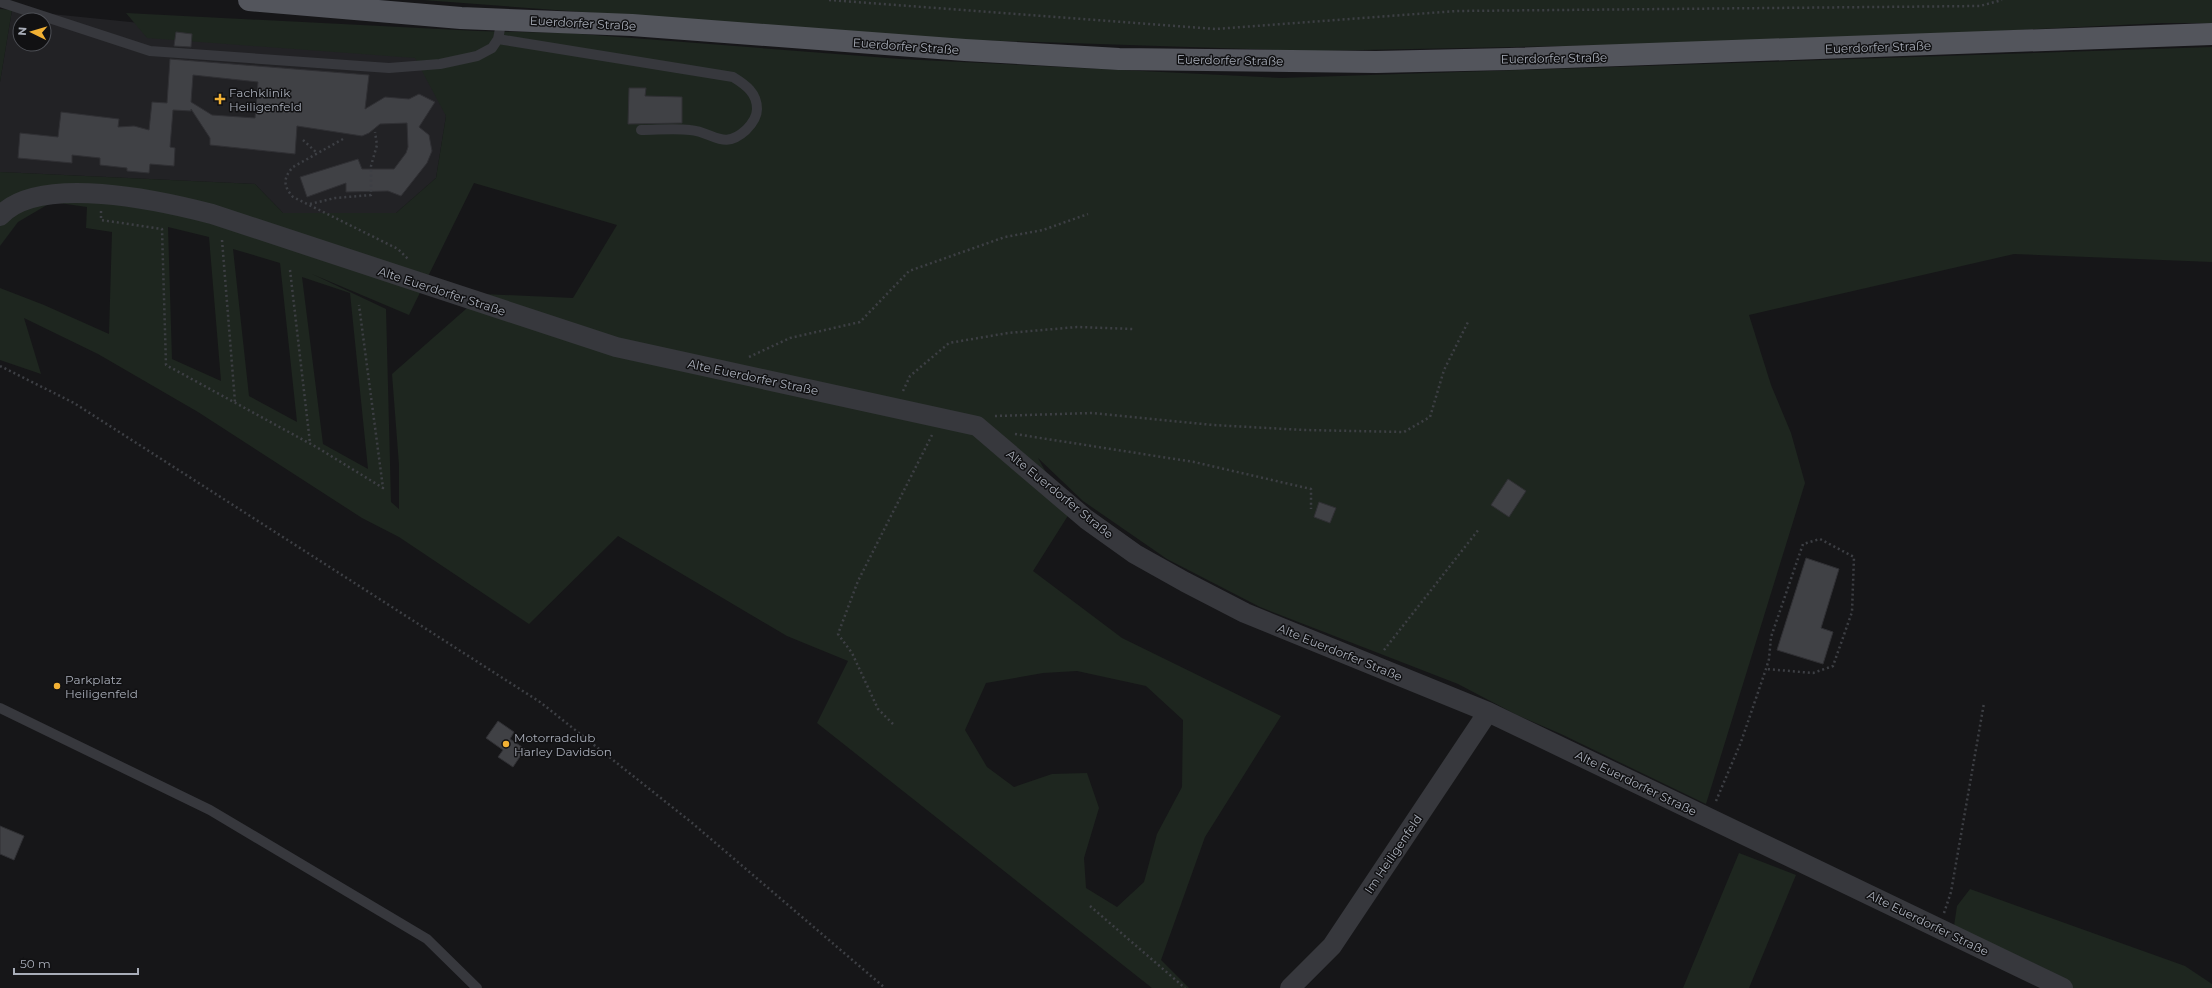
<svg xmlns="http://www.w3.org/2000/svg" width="2212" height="988" viewBox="0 0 2212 988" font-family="Montserrat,sans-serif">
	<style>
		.built { fill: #222225; fill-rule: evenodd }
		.green { fill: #1e261f; fill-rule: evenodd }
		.building { fill: #404145; stroke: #303034; fill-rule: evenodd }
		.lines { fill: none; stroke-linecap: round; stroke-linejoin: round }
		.path { stroke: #3d3f44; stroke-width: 2.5; stroke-dasharray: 2 3; stroke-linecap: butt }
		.service { stroke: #37383d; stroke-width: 10 }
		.minor { stroke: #37383d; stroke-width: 20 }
		.primary { stroke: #53555c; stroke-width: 22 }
		.poi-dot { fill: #f2b134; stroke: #111113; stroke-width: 1.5 }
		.labels { text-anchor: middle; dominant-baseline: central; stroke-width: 3; stroke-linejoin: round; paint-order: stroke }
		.street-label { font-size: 12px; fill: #a8adb8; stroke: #111113 }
		.poi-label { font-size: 12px; fill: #a8adb8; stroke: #111113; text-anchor: start }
	</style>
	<rect width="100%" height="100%" fill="#161618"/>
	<path class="built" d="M 12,10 L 424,52 L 446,116 L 436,178 L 396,213 L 283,213 L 255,184 L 0,172 L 0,82 ZM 20,20 L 44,20 L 44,44 L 20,44 Z"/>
	<path class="green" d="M 423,0 L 2212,0 L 2212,23 L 2163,23 L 1770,42 L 1312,51 L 943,39 Z
		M 0,9 L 12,10 L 0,82 Z
		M 126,13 L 478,31 L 568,33 L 901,59 L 1281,78 L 2212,47 L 2212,262 L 2014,254 L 1749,315 L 1771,385 L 1791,433 L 1805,483 L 1706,804 L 1561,734 L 1517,715 L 1458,684 L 1260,607 L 1167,559 L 1083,501 L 1038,458 L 1069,514 L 1033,571 L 1122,638 L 1281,716 L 1205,837 L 1161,960 L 1189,988 L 1152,988 L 817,723 L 848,661 L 787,636 L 618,536 L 529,624 L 399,537 L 362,518 L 198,412 L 98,354 L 24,318 L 41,374 L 0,360 L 0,288 L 44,305 L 109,334 L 112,232 L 86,228 L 87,207 L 52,202 L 18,222 L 0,246 L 0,172 L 255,184 L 283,213 L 396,213 L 436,178 L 446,116 L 415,58 L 147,38 ZM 474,183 L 617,225 L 573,298 L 483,294 L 392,374 L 399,465 L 399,509 L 391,502 L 386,309 L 312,274 L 409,315 ZM 168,227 L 209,237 L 221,381 L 172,359 ZM 233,249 L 280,263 L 297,422 L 249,396 ZM 302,277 L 350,293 L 368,469 L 323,444 ZM 1077,671 L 1146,686 L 1183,720 L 1182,787 L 1157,834 L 1144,882 L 1117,907 L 1086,888 L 1084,858 L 1099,808 L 1087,773 L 1052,774 L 1014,787 L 987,767 L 965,730 L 986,683 L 1043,673 Z
		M 1739,853 L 1796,875 L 1749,988 L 1683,988 Z
		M 1970,889 L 2185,966 L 2212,984 L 2212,988 L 2042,988 L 2048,970 L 1954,926 L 1957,906 Z"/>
	<path class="building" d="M 176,32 L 192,34 L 191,47 L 174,46 Z
		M 170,59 L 369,75 L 365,109 L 385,97 L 409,99 L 419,94 L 435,102 L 419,127 L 429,135 L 432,151 L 427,163 L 401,196 L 388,191 L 346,192 L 346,183 L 307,197 L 300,177 L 358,159 L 362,169 L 394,169 L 406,153 L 408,147 L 407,123 L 380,124 L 369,133 L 362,136 L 297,126 L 295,154 L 210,145 L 210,138 L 191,109 L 191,111 L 173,110 L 170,147 L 175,148 L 174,166 L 150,164 L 149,173 L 127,171 L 127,168 L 100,165 L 100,158 L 72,155 L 72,163 L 18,158 L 20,133 L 58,137 L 61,112 L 119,119 L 118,127 L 134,126 L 149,130 L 152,102 L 167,103 ZM 193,75 L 258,82 L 255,118 L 212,115 L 191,102 Z
		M 629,88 L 646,88 L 645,96 L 682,97 L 682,123 L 628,124 Z
		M 1508,479 L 1526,491 L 1509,517 L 1491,505 Z
		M 1319,502 L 1336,508 L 1330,523 L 1314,517 Z
		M 1806,558 L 1839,569 L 1821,628 L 1833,632 L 1823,664 L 1777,650 Z
		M 498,721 L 514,732 L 510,739 L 525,749 L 513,767 L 498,757 L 503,750 L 486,738 Z
		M 0,826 L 24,836 L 14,860 L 0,854 Z"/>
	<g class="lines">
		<path class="path" d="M 829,0 L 1216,29 L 1456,11 L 1980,6 L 2002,0
			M 343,139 L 293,167 C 283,178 283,186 293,197 L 398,249 L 408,259
			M 303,140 L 317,153
			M 310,204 L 335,198 L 371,195 L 371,166 L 377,145 L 375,132
			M 101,211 L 101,220 L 162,229 L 166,365 L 318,448 L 383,488 L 359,305
			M 222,240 L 235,402
			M 290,270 L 310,443
			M 749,357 L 790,338 L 860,322 L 909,271 L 1005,237 L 1043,230 L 1088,214
			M 0,366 L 74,403 L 540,702 L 691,822 L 885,988
			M 903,391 L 910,376 L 949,343 L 1008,333 L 1077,327 L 1133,329
			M 995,416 L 1092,413 L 1213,425 L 1304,430 L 1404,432 L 1430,417 L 1444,370 L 1469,320
			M 1015,434 L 1194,462 L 1311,489 L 1311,509
			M 1384,650 L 1479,529
			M 893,724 L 878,709 L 852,653 L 838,634 L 858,581 L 932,435
			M 1716,801 L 1741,742 L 1766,669 L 1769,659 L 1771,637 L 1803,544 L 1820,539 L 1854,557 L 1852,612 L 1833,666 L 1813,673 L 1766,669
			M 1090,906 L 1185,988
			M 1944,913 L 1951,892 L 1984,703"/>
		<path class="service" d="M 0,2 L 150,51 L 389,68 L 440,64 L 477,56 L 492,48 L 498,39 L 502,19
			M 498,39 L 733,77 C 746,85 757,93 757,109 C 757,117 751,125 746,130 C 723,151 714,132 690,130 C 674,128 657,130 641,130
			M 0,708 L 210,810 L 427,939 L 477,988"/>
		<path class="minor" d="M 0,216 C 39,173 162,201 212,214 L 616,347 L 977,426 L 1086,519 L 1135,554 L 1185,582 L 1245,613 L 1488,712 L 2063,988
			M 1290,988 L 1332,946 L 1488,712"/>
		<path class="primary" d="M 249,0 L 461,18 L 632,25 L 965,50 L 1119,59 L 1376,62 L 1509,59 L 2212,34"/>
	</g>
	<g class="poi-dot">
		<path d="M218 93h4v4h4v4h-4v4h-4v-4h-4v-4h4z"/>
		<circle cx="57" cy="686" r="4"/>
		<circle cx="506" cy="744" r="4"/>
	</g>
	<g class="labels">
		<g class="street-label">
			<text transform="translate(583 23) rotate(3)">Euerdorfer Straße</text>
			<text transform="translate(906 46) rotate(4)">Euerdorfer Straße</text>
			<text transform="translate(1878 47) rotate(-2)">Euerdorfer Straße</text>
			<text transform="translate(1554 58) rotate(-1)">Euerdorfer Straße</text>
			<text transform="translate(1230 60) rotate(1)">Euerdorfer Straße</text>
			<text transform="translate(442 291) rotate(18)">Alte Euerdorfer Straße</text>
			<text transform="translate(753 377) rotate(12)">Alte Euerdorfer Straße</text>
			<text transform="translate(1060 494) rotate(39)">Alte Euerdorfer Straße</text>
			<text transform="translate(1340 652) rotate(22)">Alte Euerdorfer Straße</text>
			<text transform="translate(1636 783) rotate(26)">Alte Euerdorfer Straße</text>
			<text transform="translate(1393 854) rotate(-56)">Im Heiligenfeld</text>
			<text transform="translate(1928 923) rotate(26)">Alte Euerdorfer Straße</text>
		</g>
		<g class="poi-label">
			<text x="229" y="92">Fachklinik<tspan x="229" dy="14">Heiligenfeld</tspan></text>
			<text x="65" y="679">Parkplatz<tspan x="65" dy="14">Heiligenfeld</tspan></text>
			<text x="514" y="737">Motorradclub<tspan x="514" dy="14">Harley Davidson</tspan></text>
		</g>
	</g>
	<g transform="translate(32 32) rotate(275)"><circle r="19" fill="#111113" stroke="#4d4f55"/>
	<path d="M0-3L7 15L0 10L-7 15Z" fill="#f2b134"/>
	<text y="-6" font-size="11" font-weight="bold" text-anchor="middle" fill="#a8adb8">N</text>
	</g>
	<path d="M14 968v6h124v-6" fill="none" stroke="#a8adb8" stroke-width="2"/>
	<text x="20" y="968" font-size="12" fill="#a8adb8" stroke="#111113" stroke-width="3" paint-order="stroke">50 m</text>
</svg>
